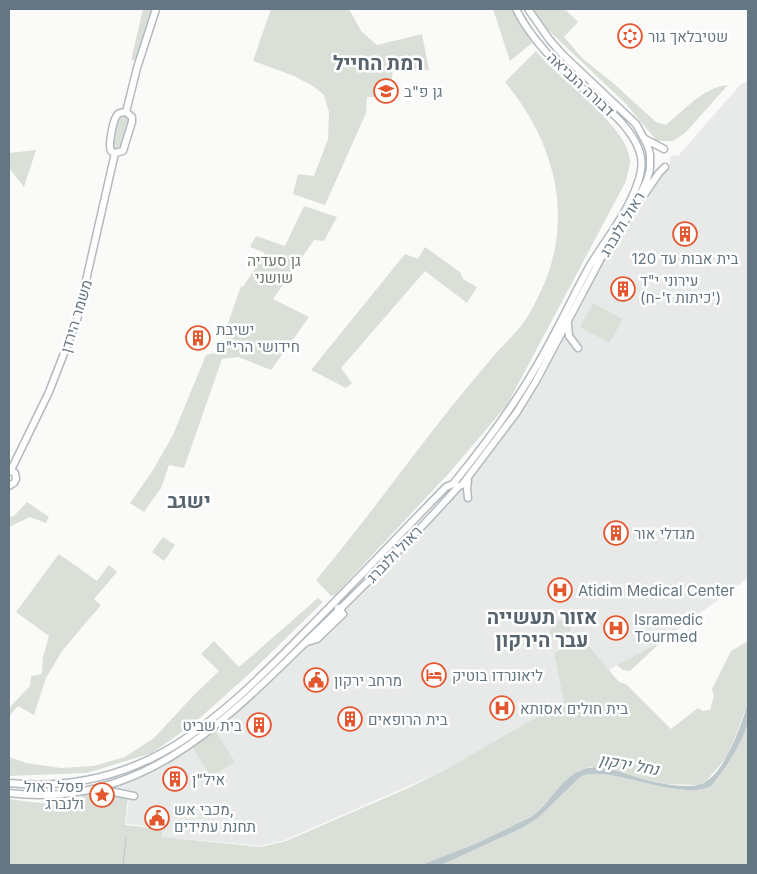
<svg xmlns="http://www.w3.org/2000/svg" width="757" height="874" viewBox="0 0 757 874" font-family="Inter,Heebo,sans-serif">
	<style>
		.built { fill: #e8e9e9 }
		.green { fill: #dadfd7 }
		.water { fill: #bbc7cb }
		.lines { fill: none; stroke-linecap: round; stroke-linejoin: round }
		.stream { stroke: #bbc7cb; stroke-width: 1 }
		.secondary-casing { stroke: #b3babf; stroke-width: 9 }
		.secondary { stroke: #fff; stroke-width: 6 }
		.labels { text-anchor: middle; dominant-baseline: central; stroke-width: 5; stroke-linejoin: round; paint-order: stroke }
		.poi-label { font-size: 15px; fill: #657683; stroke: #fff; text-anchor: start }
		.street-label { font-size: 15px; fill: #657683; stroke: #fff }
		.park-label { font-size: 15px; fill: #687a64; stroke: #fff }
		.water-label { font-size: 16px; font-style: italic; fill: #60757c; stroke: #fff }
		.district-label { font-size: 20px; font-weight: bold; fill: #57646e; stroke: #fff }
	</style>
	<rect width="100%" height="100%" fill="#fafaf8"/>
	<path class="built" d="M 748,79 L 748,578 L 662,641 L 617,665 L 564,701 L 443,771 L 285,840 L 261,846 L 163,837 L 163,828 L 126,824 L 129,797 L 96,783 L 133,771 L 154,762 L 198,735 L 246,695 L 295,648 L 450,494 L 499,431 L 527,391 L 600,254 L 637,196 L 670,164 L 670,157 L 675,155 L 678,156 L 741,84 L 745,83 Z"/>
	<path class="green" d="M 143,9 L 153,9 L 135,60 L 131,60 Z
		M 271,9 L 349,9 L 361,31 L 377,45 L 422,34 L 429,70 L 393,69 L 390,97 L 367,97 L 366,113 L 325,205 L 293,194 L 298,174 L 314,176 L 328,139 L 329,112 L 324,95 L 313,86 L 294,76 L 253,61 Z
		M 493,9 L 511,9 L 532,43 L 510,61 Z
		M 531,9 L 565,9 L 578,22 L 564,37 L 583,59 L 612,82 L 656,122 L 666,125 C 683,111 704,87 728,85 L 685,133 L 673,141 L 657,141 L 626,104 L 543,25 Z
		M 536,51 C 558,79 629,126 630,161 C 630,167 627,176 625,183 L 507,405 L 450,472 L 335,595 L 331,596 L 316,580 C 362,525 404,467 448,411 C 464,391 480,372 496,353 C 506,342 518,331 526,319 C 531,312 535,303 539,295 C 576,221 556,143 505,82 Z
		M 125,115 L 129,121 L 122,148 L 118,150 L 113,149 L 111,145 L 118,118 Z
		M 36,150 L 24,187 L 9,168 L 9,153 Z
		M 304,206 L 337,217 L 324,241 L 314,240 L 273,299 L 309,317 L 271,370 L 238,357 L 222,359 L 184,468 L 169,465 L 161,488 L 144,512 L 130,503 L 153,470 L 173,435 L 206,355 L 224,351 L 226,329 L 241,286 L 243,287 L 265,253 L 250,247 L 256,236 L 285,246 Z
		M 425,247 L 460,272 L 463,279 L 477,287 L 467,303 L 425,271 L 341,368 L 352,383 L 346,388 L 311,370 L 405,254 L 418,259 Z
		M 593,303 L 623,319 L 609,343 L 580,327 Z
		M 27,502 L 49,517 L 46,523 L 30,517 L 9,527 L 9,517 L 14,516 Z
		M 163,537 L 175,545 L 164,561 L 152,552 Z
		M 59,554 L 97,581 L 109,565 L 117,572 L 94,599 L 101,605 L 62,651 L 46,678 L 34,715 L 18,706 L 10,715 L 9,708 L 30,686 L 31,676 L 42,674 L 43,657 L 49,636 L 16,612 Z
		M 318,598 L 323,602 L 248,675 L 193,724 L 152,753 L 87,773 L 9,776 L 9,757 L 26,763 L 61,768 L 94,766 L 125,757 L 154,738 L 193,696 L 219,671 L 201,654 L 214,641 L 239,667 Z
		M 559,620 L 568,622 L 571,628 L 570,632 L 559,640 L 552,638 L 550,631 L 553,623 Z
		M 583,639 L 619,682 L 626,684 L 671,729 L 698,708 L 703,711 L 710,710 L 714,696 L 712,689 L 731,651 L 748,641 L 748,703 L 728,756 L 707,780 L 699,785 L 667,784 L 640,779 L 611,770 L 590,767 L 578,771 L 559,788 L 535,814 L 498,834 L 422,865 L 9,865 L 9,799 C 32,802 59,807 82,800 L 81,795 L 103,791 L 128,797 L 125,825 L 163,829 L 162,837 L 261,847 L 286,841 L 406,789 L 443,771 L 564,701 L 554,653 Z
		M 662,641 L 630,671 L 623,670 L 617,665 Z
		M 748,721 L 748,865 L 441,865 L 520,829 L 538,818 L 579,778 C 602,761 679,803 711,786 L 739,744 Z
		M 213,728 L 235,762 L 209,778 L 209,774 L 192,746 Z"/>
	<path class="water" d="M 748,703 C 748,709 749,716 748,722 C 741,746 726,767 711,786 C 679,803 602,761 579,778 L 538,818 L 520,829 L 441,865 L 422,865 C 453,852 486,841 516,824 C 522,821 530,818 536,813 C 550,801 561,780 579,771 C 593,764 610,769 623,773 C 643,780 678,789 698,785 C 724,779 741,725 748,703 Z"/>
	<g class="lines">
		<path class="stream" d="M 123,865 L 126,838"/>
		<g class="secondary-casing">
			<path id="secondary" d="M 126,112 L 137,68 L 156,9
				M 126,112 L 132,117 L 132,122 L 123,151 L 115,153 L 111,151 C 108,146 113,118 118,114 C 120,112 123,113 126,112 Z
				M 645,139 L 664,149
				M 644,195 L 659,173 L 665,167
				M 568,324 L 569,336 L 578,348
				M 11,470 L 49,392 L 77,320 L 115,153
				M 468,480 L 467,489 L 468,498
				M 9,486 L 14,483 L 16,479 L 15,473 L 9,470
				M 307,642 L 317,639 L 343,614 L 338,608
				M 9,783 C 58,788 107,780 152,758 C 208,731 263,675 306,631 C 353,584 399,535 446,487 L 453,484 C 483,447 512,409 536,367 C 555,335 571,300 589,267 C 605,240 628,213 638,182 C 643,167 643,157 636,143 C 623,118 601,105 581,87 C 556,64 531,39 516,9
				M 99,789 L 134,796
				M 9,793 C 140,810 224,722 310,638 C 361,589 412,539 459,486 L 462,485 L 517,412 L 536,381 L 608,245 L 634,208 L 647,180 L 650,169 L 650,154 L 647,144 L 636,124 L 562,54 L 549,39 L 528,9"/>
		</g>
		<use href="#secondary" class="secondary"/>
	</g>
	<defs>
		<g id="synagogue-ring" transform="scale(1.25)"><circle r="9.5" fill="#fff" stroke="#e4572e" stroke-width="1.5"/><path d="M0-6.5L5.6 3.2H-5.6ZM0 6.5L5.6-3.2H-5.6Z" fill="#e4572e"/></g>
		<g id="school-ring" transform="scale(1.25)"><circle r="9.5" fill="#fff" stroke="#e4572e" stroke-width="1.5"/><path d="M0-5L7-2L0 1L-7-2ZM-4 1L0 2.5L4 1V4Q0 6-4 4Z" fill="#e4572e"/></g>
		<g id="building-ring" transform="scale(1.25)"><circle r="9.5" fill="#fff" stroke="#e4572e" stroke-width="1.5"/><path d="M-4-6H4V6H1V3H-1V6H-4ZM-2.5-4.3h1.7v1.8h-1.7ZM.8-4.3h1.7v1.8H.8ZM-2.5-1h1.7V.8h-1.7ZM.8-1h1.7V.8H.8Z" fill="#e4572e"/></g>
		<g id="hospital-ring" transform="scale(1.25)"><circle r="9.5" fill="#fff" stroke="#e4572e" stroke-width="1.5"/><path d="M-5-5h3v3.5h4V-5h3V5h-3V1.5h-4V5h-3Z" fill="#e4572e"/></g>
		<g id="hotel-ring" transform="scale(1.25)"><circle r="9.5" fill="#fff" stroke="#e4572e" stroke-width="1.5"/><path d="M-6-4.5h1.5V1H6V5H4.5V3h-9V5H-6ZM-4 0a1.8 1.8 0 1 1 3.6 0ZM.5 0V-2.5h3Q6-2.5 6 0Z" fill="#e4572e"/></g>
		<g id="civic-ring" transform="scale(1.25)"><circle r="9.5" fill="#fff" stroke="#e4572e" stroke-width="1.5"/><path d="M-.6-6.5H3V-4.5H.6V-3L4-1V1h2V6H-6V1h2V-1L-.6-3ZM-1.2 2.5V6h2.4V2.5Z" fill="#e4572e"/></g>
		<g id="sight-ring" transform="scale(1.25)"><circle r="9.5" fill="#fff" stroke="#e4572e" stroke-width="1.5"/><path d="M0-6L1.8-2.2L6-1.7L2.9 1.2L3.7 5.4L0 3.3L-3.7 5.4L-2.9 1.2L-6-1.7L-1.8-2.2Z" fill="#e4572e"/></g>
	</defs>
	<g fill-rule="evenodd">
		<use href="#synagogue-ring" x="630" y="36"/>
		<use href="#school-ring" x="386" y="91"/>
		<use href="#building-ring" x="685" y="234"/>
		<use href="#building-ring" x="623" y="289"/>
		<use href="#building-ring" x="198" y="338"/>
		<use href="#building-ring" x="616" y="533"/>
		<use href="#hospital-ring" x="560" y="590"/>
		<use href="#hospital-ring" x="616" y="628"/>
		<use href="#hotel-ring" x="434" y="675"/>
		<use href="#civic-ring" x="316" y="680"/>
		<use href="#hospital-ring" x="502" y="708"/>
		<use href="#building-ring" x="350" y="719"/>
		<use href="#building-ring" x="259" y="725"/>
		<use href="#building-ring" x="175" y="779"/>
		<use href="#sight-ring" x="102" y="795"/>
		<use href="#civic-ring" x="157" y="818"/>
	</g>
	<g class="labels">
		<g class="poi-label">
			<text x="648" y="36">שטיבלאך גור</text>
			<text x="404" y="91">גן פ"ב</text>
			<text x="685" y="258" text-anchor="middle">בית אבות עד 120</text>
			<text x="640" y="280">עירוני י"ד<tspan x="640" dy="17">(כיתות ז'-ח')</tspan></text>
			<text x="216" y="329">ישיבת<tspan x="216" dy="17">חידושי הרי"ם</tspan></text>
			<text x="634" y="533">מגדלי אור</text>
			<text x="578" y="590">Atidim Medical Center</text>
			<text x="634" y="619">Isramedic<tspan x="634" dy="17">Tourmed</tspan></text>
			<text x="452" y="675">ליאונרדו בוטיק</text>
			<text x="334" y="680">מרחב ירקון</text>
			<text x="520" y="708">בית חולים אסותא</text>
			<text x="368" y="719">בית הרופאים</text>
			<text x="242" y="725" text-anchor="end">בית שביט</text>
			<text x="192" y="779">איל"ן</text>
			<text x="84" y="786" text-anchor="end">פסל ראול<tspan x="84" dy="17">ולנברג</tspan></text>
			<text x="174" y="809">מכבי אש,<tspan x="174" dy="17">תחנת עתידים</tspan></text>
		</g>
		<g class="street-label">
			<text transform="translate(581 84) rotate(43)">דבורה הנביאה</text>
			<text transform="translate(622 224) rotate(-59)">ראול ולנברג</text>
			<text transform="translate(76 316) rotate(-73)">משמר הירדן</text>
			<text transform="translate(394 554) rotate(-46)">ראול ולנברג</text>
		</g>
		<g class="park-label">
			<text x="274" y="260">גן סעדיה<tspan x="274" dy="17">שושני</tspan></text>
		</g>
		<g class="water-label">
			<text transform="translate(629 764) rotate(10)">נחל ירקון</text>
		</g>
		<g class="district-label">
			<text x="378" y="63">רמת החייל</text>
			<text x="189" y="501">ישגב</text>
			<text x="542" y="617">אזור תעשייה<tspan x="542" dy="23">עבר הירקון</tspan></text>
		</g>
	</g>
	<rect width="757" height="874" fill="none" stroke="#657683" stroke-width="20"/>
</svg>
